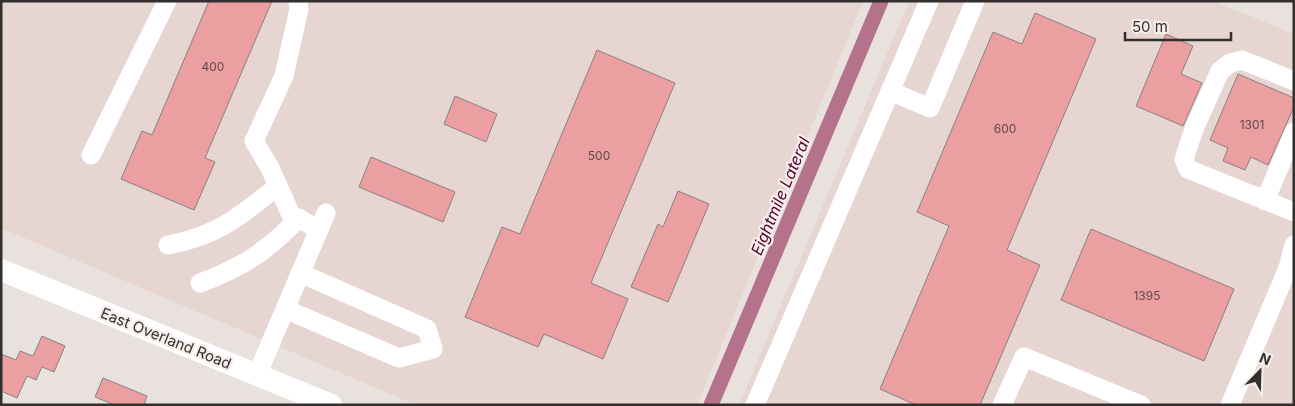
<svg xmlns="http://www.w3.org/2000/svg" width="1295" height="406" viewBox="0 0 1295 406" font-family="Inter,sans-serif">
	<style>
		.built { fill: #e6d5d0 }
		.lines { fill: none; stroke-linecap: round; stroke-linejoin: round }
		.canal { stroke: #b5728b; stroke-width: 15 }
		.building { fill: #eb9fa1; stroke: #898181 }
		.minor { stroke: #fff; stroke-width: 19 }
		.major { stroke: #fff; stroke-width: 22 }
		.labels { text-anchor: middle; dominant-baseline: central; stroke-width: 4.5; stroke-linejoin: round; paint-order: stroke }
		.number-label { font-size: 12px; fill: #614b4c }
		.street-label { font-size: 15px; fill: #332f2f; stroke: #f6eeeb }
		.water-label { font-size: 16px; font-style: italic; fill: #52002b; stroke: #f6eeeb }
	</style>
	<rect width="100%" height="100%" fill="#e9e1de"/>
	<path class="built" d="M 1,1 L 863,1 L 697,405 L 416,405 L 1,228 Z
		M 909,1 L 1213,1 L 1294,34 L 1294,405 L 739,405 Z"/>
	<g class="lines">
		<path class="canal" d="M 711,405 L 881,1"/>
	</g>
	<path class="building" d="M 209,1 L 272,1 L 205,158 L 215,162 L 194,210 L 121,179 L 142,131 L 152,135 Z
		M 1035,13 L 1096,39 L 1007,250 L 1040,265 L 980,405 L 916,405 L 880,389 L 949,226 L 917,212 L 993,32 L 1022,44 Z
		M 1166,34 L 1193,46 L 1181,74 L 1202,83 L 1183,126 L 1136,106 Z
		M 597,50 L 675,83 L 591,283 L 628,299 L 603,359 L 544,334 L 538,347 L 465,317 L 502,227 L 520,234 Z
		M 1238,74 L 1294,98 L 1294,107 L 1268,165 L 1251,157 L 1245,170 L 1223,161 L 1228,148 L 1210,140 Z
		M 455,96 L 497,114 L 486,142 L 444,124 Z
		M 371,157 L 455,192 L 443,222 L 359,187 Z
		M 678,191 L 709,204 L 668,302 L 631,287 L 658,224 L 663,227 Z
		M 1091,229 L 1234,289 L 1204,361 L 1061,300 Z
		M 42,336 L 65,346 L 54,372 L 42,367 L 36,380 L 27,376 L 17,398 L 1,391 L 1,354 L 16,360 L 20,351 L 33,356 Z
		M 103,378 L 147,396 L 144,405 L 115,405 L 95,397 Z"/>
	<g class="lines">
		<path class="minor" d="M 298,1 L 299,9 L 284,76 L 254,141 L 270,168 L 291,215 L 319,229
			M 1294,81 L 1242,60 L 1230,63 L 1220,71 L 1194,129 L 1184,159 L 1188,169 L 1294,212
			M 890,91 L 930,108 L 975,1
			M 91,155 L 167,1
			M 1265,201 L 1294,132
			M 168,245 C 218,236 240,216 278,186
			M 200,283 C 243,267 267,251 299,218
			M 285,309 L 399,358 L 433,349 L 427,329 L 300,273
			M 257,375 L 326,213
			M 755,405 L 929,1
			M 1002,405 L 1024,357 L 1141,405
			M 1230,405 L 1288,268 L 1294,245"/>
		<path class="major" d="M 1,270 L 331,405"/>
	</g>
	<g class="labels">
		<g class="number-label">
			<text x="213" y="66">400</text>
			<text x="1252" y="124">1301</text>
			<text x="1005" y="128">600</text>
			<text x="599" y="155">500</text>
			<text x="1147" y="295">1395</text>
		</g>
		<g class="street-label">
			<text transform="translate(166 338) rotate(22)">East Overland Road</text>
		</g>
		<g class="water-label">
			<text transform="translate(780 196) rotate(-67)">Eightmile Lateral</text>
		</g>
	</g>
	<rect width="1295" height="406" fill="none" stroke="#332f2f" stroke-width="5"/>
	<g transform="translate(1260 371) rotate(23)" stroke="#f6eeeb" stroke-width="4" paint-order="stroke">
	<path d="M0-4L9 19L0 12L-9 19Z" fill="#332f2f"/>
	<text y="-8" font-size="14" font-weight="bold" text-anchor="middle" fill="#332f2f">N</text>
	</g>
	<path d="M1125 32v8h106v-8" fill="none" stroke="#332f2f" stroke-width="2.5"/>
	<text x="1132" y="32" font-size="15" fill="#332f2f" stroke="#f6eeeb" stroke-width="4" paint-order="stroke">50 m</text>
</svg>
